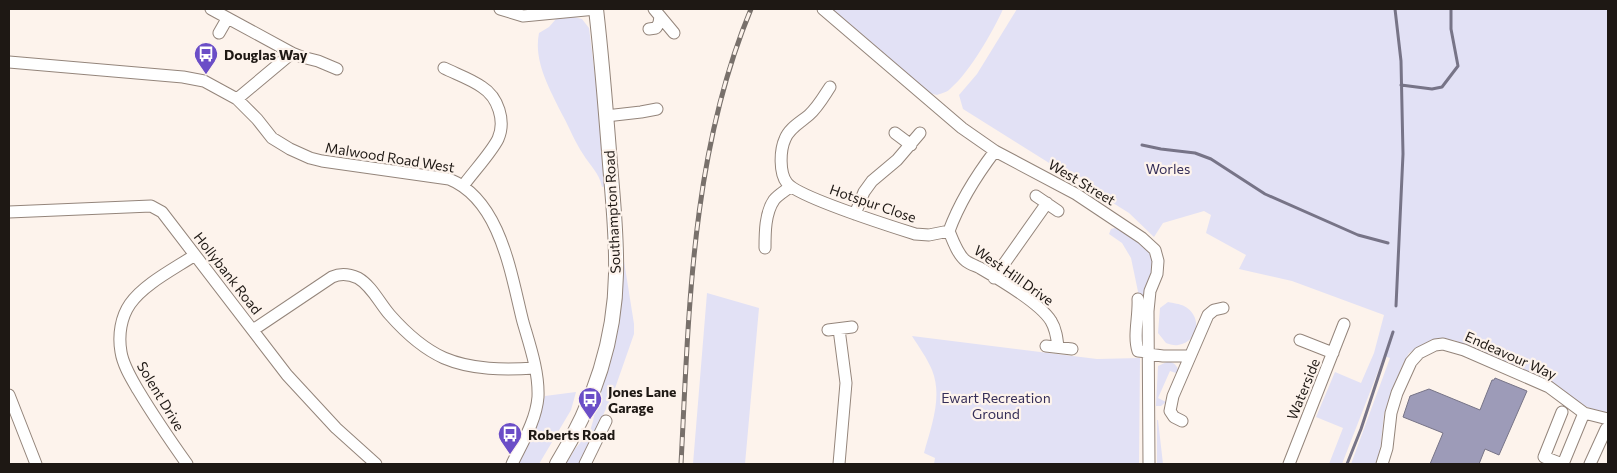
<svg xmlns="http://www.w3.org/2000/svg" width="1617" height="473" viewBox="0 0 1617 473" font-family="Commissioner,sans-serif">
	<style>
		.green { fill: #e2e1f5 }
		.water { fill: #9d9bb8; stroke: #777487 }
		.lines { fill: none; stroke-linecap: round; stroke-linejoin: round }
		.stream { stroke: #777487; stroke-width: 3 }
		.minor-casing { stroke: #94857b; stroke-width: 13 }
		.tertiary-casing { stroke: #94857b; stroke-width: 16 }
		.minor { stroke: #fff; stroke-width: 11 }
		.tertiary { stroke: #fff; stroke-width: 14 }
		.rail-casing { stroke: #78706b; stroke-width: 5 }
		.rail { stroke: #fdf3ec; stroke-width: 3; stroke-dasharray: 9; stroke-linecap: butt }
		.labels { text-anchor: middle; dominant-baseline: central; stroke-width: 4.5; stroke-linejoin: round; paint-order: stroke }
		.poi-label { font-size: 14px; font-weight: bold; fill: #1e1814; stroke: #fdf3ec; text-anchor: start }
		.street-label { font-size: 14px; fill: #1e1814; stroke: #fdf3ec }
		.park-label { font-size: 14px; fill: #352e58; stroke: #fdf3ec }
	</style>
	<rect width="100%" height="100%" fill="#fdf3ec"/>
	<path class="green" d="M 832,9 L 1003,9 C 994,30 969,73 951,88 C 948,92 942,93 937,95 L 929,93 Z
		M 1017,9 L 1608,9 L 1608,413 L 1599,412 L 1578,403 L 1561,388 L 1454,340 L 1433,339 L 1409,353 L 1404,362 L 1393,387 L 1384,414 L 1380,451 L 1375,464 L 1351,464 L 1390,358 L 1384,356 L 1342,464 L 1329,464 L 1343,428 L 1316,417 L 1335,372 L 1361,383 L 1374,353 L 1384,315 L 1292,281 L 1239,269 L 1246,255 L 1206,233 L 1211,215 L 1204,211 L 1163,223 L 1154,237 L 1129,213 L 963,109 L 959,95 L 977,74 Z
		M 574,17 L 582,19 L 589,28 L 600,114 L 606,186 L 602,187 C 599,172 590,166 583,154 C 575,142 570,129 563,116 C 551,91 533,62 539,33 L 549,27 L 556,19 Z
		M 1118,227 C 1127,234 1140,240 1147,249 C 1161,264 1149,290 1144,306 L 1141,306 L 1131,258 L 1122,243 L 1109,234 L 1111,229 Z
		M 624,261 L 634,324 L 634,334 L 613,394 L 580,464 L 566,464 L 575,449 L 590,431 L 593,421 L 597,400 L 611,356 Z
		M 707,293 L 759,308 L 745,464 L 693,464 Z
		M 1168,302 C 1173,303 1180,304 1184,306 C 1203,316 1199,342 1178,345 C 1175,346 1169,344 1166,343 L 1158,333 L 1160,308 Z
		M 912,336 L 1097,359 L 1140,358 L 1139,464 L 934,464 L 935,458 L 924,453 C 931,427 943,397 932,370 C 927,358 919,347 912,336 Z
		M 1169,361 C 1176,364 1178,367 1179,374 L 1170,371 L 1158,398 L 1166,402 L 1161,406 L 1156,406 L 1158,366 Z
		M 576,392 L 571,410 L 539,464 L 518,464 L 538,422 L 545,396 Z
		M 1157,420 L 1158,420 L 1163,464 L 1157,464 Z"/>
	<path class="water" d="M 1495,378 L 1527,391 L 1499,455 L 1485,449 L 1479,464 L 1430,464 L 1443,433 L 1403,417 L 1410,396 L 1429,389 L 1480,410 L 1492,380 L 1494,380 Z"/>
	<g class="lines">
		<path class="stream" d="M 1395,9 L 1401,61 L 1403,154 L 1396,306
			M 1401,85 L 1432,89 L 1442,87 L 1458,66 L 1451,29 L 1451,9
			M 1142,145 L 1161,149 L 1195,153 L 1211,159 L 1265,194 L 1358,235 L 1388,243
			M 1347,464 L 1361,429 L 1393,332"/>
		<g class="minor-casing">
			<path id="minor" d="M 211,9 L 292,53
				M 500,9 L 523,16 L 596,9
				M 654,9 L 674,33
				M 823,9 L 962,128 L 995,151 L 1076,194 L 1142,238 L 1155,250 L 1158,261 L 1157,274 L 1150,291 L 1148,311 L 1149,464
				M 649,29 L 656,28 L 659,23 L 660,16
				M 219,33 L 227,19
				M 9,62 L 183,77 L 204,81 L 237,99 L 257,119 L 272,138 L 290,149 L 310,158 L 322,161 L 449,179 C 501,200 511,275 523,322 C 530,346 539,372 538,397 C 536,421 522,443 512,464
				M 444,68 C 456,74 471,79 482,87 C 498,97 506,121 498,139 C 491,153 473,172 463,186
				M 830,87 C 824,96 818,107 809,115 C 801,122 789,128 785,139 C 780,150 779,173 787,183 C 798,197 893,227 915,234 L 929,235 L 949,231
				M 237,99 L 292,53 L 302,57 L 318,61 L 337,69
				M 606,116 L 641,112 L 657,109
				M 895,133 L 911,145
				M 995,151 C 976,176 960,201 949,231 C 953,241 958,255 966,261 C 970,264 976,266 980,268 C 999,279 1041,304 1051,321 C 1056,329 1057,338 1058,347
				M 1036,196 L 1058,211
				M 9,212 L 151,206 L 162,212 L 287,375 L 336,428 L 376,464
				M 855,214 L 864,192 L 872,181 L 897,160 L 920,133
				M 765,248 C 765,233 765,213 774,200 C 778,195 785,191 790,187
				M 994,278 L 1047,203
				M 1138,299 C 1139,316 1133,336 1138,351 L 1148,352
				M 253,330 L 332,277 C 341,273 349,274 358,278 C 372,286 380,304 390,315 C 405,332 424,349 444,358 C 472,370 505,370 535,368
				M 828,330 L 852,327
				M 1300,340 L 1333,353
				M 1046,346 L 1072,349
				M 1148,354 L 1163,356 L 1190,356
				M 9,395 L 36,464
				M 1182,421 L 1174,417 L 1170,411 L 1173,396 L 1208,315 L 1214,310 L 1223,308
				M 187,464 C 170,440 153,415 138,390 C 131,378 123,365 121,352 C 118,335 121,317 130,304 C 144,284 174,269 195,255
				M 585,464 L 606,421
				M 839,464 L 846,383 L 839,329
				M 1289,464 L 1344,324
				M 1382,464 L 1387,448 L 1391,413 L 1397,393 L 1411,362 L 1419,353 L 1435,345 L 1443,344 L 1464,350 L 1549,387 L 1584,413 L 1608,419
				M 1562,464 L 1544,457 L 1562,412
				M 1563,464 L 1584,413
				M 1590,464 L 1606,429"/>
		</g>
		<g class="tertiary-casing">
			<path id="tertiary" d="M 557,464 C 592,407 615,342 616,274 C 617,237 613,201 610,164 C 606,112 602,60 596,9"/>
		</g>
		<use href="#minor" class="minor"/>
		<use href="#tertiary" class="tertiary"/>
		<g class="rail-casing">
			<path id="rail" d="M 681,464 C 689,311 691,153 751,9"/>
		</g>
		<use href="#rail" class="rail"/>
	</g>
	<defs>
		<g id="bus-pin" transform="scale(1.25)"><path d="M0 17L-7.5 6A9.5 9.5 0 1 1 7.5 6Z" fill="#6b4ec7" stroke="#fdf3ec"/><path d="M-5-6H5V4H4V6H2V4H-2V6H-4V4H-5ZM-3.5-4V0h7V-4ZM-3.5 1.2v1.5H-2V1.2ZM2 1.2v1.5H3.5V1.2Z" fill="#fff"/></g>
	</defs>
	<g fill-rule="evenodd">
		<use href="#bus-pin" x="206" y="54"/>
		<use href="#bus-pin" x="590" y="399"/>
		<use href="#bus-pin" x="510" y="434"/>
	</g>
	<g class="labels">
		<g class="poi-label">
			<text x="224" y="54">Douglas Way</text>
			<text x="608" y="391">Jones Lane<tspan x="608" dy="16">Garage</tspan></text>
			<text x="528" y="434">Roberts Road</text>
		</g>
		<g class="street-label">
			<text transform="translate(390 157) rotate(9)">Malwood Road West</text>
			<text transform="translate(1082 182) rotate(31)">West Street</text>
			<text transform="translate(873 203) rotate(19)">Hotspur Close</text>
			<text transform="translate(612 212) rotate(-93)">Southampton Road</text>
			<text transform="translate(228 273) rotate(52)">Hollybank Road</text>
			<text transform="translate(1014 275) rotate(35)">West Hill Drive</text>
			<text transform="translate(1511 355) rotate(24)">Endeavour Way</text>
			<text transform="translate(1303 389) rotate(-68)">Waterside</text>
			<text transform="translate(161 396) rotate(59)">Solent Drive</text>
		</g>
		<g class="park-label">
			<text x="1168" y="168">Worles</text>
			<text x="996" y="397">Ewart Recreation<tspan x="996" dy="16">Ground</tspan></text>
		</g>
	</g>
	<rect width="1617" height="473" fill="none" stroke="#1e1814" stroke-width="20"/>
</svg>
